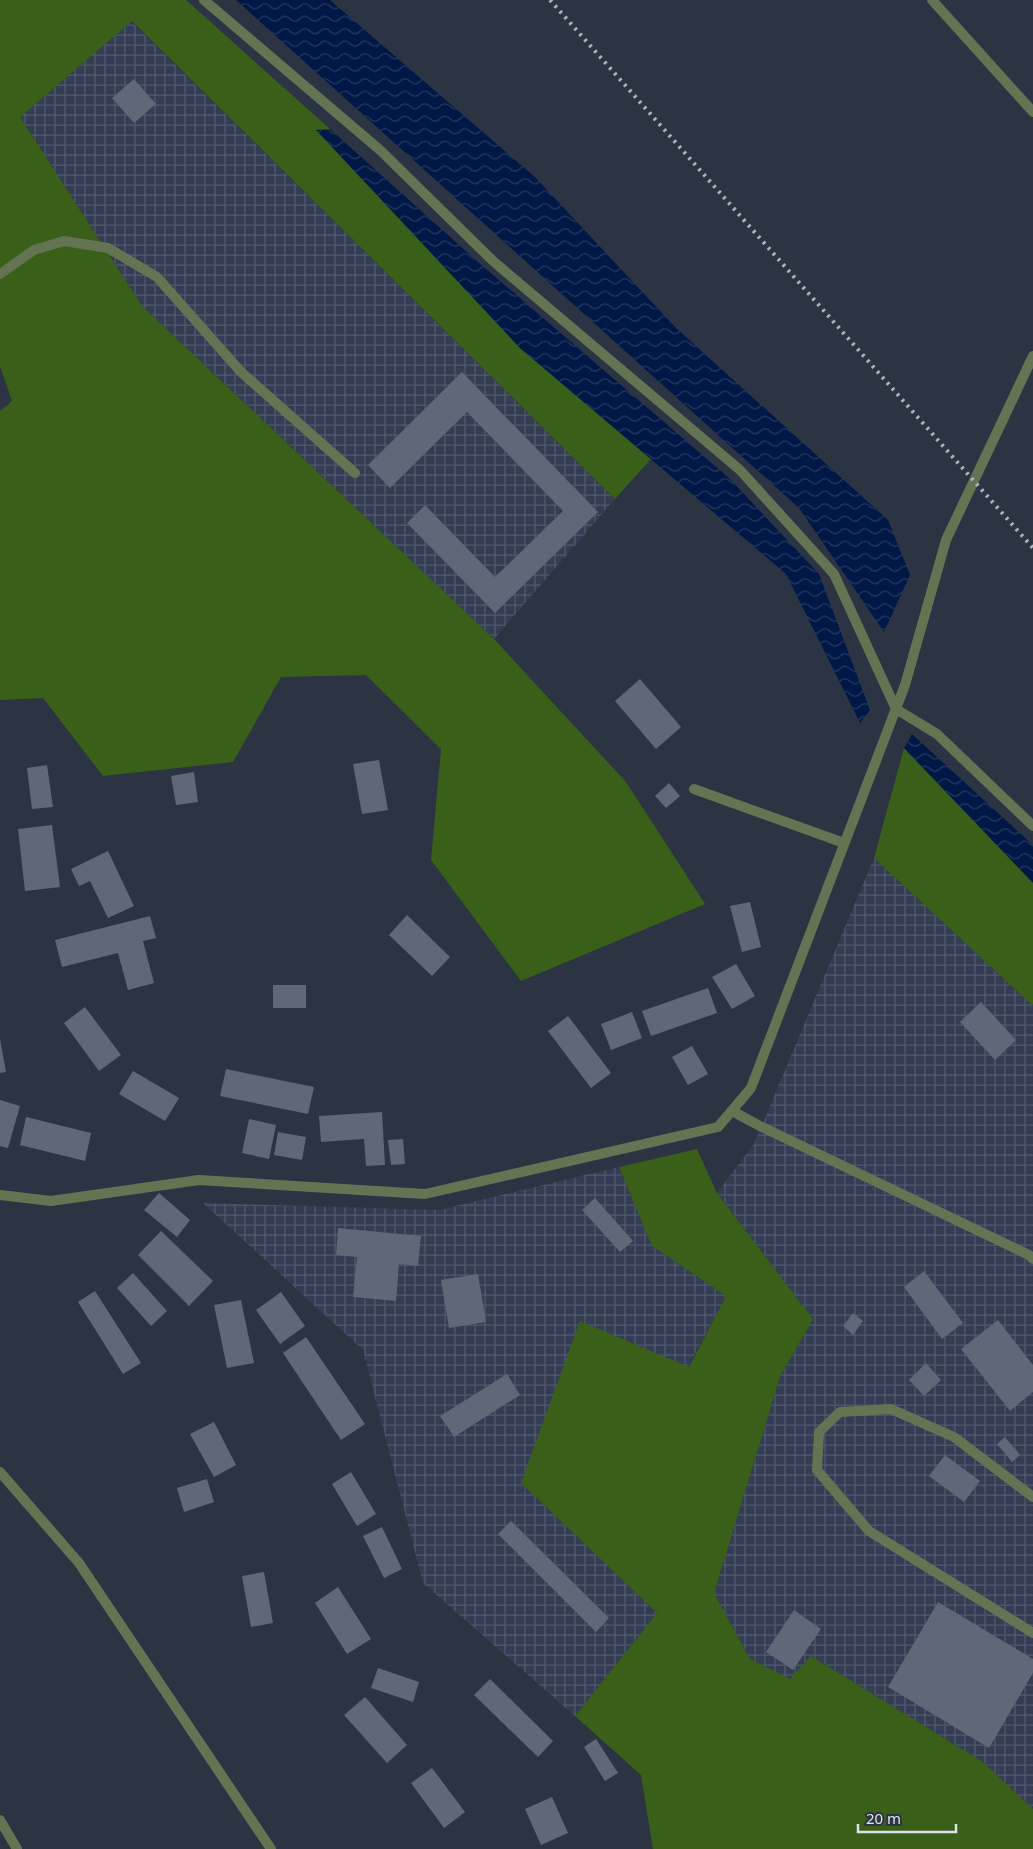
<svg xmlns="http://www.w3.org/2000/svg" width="1033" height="1849" viewBox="0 0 1033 1849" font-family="'Noto Sans',sans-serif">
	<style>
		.industrial { fill: url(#industrial-grid) }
		.grass { fill: #3a5f18 }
		.water { fill: url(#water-waves) }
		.building { fill: #5f6779 }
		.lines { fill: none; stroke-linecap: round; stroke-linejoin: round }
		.lane { stroke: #647453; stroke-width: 10 }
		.street { stroke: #647453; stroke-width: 10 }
		.rail { stroke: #aeb3bf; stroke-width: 4; stroke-dasharray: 2.5 5; stroke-linecap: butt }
	</style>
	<defs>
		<pattern id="industrial-grid" width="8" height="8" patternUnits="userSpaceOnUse" patternTransform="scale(1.25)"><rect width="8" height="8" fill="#343d53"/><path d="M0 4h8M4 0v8" fill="none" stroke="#51596c"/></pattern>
		<pattern id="water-waves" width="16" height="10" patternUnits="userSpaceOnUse" patternTransform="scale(1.25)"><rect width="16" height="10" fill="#001846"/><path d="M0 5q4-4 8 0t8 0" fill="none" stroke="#253961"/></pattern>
	</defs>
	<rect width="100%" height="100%" fill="#2c3444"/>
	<path class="industrial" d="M 131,21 L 615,499 L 494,639 L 142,306 L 20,117 Z
		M 874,858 L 1033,1006 L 1033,1809 L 983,1762 L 811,1656 L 790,1680 L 750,1659 L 714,1593 L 780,1377 L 813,1319 L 717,1193 L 754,1144 Z
		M 619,1167 L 652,1246 L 726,1296 L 688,1367 L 521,1483 L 657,1613 L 575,1716 L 423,1583 L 363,1350 L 203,1203 L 439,1210 Z"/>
	<path class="grass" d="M 0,0 L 186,0 L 330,129 L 317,130 L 520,348 L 651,459 L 615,499 L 132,21 L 20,117 L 142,306 L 494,639 L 626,782 L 705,904 L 521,981 L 431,860 L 441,749 L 366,675 L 281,677 L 233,762 L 103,776 L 43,698 L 0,700 L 0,411 L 12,401 L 0,366 Z
		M 904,748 L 1033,883 L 1033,1006 L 874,858 Z
		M 697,1149 L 717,1193 L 813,1319 L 780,1377 L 714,1593 L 750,1659 L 790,1679 L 811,1656 L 983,1762 L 1033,1809 L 1033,1849 L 653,1849 L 641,1775 L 575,1716 L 657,1613 L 521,1483 L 580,1321 L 689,1367 L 726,1296 L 652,1246 L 619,1167 Z"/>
	<path class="water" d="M 236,0 L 330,0 L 535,177 L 675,327 L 888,520 L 910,575 L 884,632 L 799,508 Z
		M 330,129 L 478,262 L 729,478 L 819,574 L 870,710 L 860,723 L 786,574 L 520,348 L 316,130 Z
		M 912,734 L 1033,845 L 1033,883 L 904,748 Z"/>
	<path class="building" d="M 134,79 L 156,104 L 134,123 L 112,98 Z
		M 462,372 L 598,512 L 495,613 L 407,523 L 425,505 L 495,577 L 563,511 L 467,412 L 390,488 L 368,465 Z
		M 640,679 L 681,727 L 656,749 L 615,701 Z
		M 379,760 L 388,810 L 362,814 L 353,764 Z
		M 47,765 L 53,807 L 32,809 L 27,768 Z
		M 194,772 L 198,802 L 176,805 L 171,776 Z
		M 669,783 L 680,796 L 666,808 L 655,796 Z
		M 52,825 L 60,887 L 25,891 L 18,829 Z
		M 108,851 L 134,906 L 108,918 L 90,881 L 79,886 L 71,869 Z
		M 750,902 L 761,947 L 742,952 L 730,906 Z
		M 407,915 L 450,957 L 432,976 L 389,935 Z
		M 150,916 L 156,938 L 143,941 L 154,983 L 128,990 L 118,953 L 62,967 L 55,940 Z
		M 736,964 L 755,996 L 732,1009 L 712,977 Z
		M 273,985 L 306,985 L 306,1008 L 273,1008 Z
		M 708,988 L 717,1013 L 651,1036 L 642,1011 Z
		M 981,1002 L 1016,1040 L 995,1060 L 960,1022 Z
		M 85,1007 L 121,1055 L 99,1071 L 64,1023 Z
		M 632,1012 L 642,1038 L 611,1050 L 601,1024 Z
		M 568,1016 L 611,1073 L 591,1088 L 548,1031 Z
		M 0,1039 L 6,1072 L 0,1073 Z
		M 692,1046 L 708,1074 L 688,1085 L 672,1057 Z
		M 226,1069 L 314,1087 L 308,1114 L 220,1096 Z
		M 133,1071 L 179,1098 L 165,1121 L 119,1094 Z
		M 0,1100 L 20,1106 L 8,1148 L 0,1146 Z
		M 382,1112 L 385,1165 L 366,1166 L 364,1139 L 321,1142 L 319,1116 Z
		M 26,1117 L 91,1133 L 85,1161 L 20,1145 Z
		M 249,1119 L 276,1125 L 269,1159 L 242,1153 Z
		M 278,1132 L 306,1137 L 302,1160 L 274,1155 Z
		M 403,1139 L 405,1164 L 391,1165 L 388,1140 Z
		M 159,1193 L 190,1220 L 177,1237 L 144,1210 Z
		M 595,1198 L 633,1241 L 620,1252 L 582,1210 Z
		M 338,1228 L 421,1236 L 418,1266 L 399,1264 L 396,1301 L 353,1297 L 357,1257 L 336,1255 Z
		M 161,1231 L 213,1281 L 189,1306 L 138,1255 Z
		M 924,1271 L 963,1323 L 942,1339 L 904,1287 Z
		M 133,1273 L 167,1311 L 151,1326 L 117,1288 Z
		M 478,1274 L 486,1322 L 449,1328 L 441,1280 Z
		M 95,1291 L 141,1363 L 123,1374 L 78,1302 Z
		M 281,1292 L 305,1326 L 280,1344 L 256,1310 Z
		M 241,1300 L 254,1363 L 227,1368 L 214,1305 Z
		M 853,1313 L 863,1321 L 853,1335 L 843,1326 Z
		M 998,1320 L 1033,1365 L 1033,1392 L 1010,1411 L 961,1349 Z
		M 306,1337 L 365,1424 L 341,1440 L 283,1353 Z
		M 926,1363 L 941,1380 L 924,1396 L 909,1380 Z
		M 507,1374 L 520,1395 L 454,1437 L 440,1416 Z
		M 214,1422 L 236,1465 L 214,1477 L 190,1434 Z
		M 1005,1437 L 1020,1455 L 1012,1462 L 997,1444 Z
		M 945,1455 L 980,1481 L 964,1502 L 929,1476 Z
		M 351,1472 L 376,1514 L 357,1526 L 332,1484 Z
		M 207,1479 L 214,1502 L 184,1512 L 177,1488 Z
		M 511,1521 L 609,1618 L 596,1632 L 498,1534 Z
		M 382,1527 L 402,1569 L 384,1578 L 363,1536 Z
		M 264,1572 L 273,1623 L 251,1627 L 242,1576 Z
		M 338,1587 L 371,1639 L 347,1654 L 315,1603 Z
		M 938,1602 L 1033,1659 L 1033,1673 L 989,1748 L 888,1687 Z
		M 794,1610 L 821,1629 L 793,1670 L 766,1652 Z
		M 378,1668 L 419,1682 L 413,1702 L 371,1688 Z
		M 490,1679 L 553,1741 L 538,1757 L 474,1695 Z
		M 365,1697 L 407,1745 L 387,1763 L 344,1715 Z
		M 596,1739 L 618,1773 L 605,1781 L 584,1747 Z
		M 432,1768 L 465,1812 L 444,1828 L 411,1783 Z
		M 552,1797 L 568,1833 L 541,1845 L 525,1809 Z"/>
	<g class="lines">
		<path class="lane" d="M 0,274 L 34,250 L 64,241 L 108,248 L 157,277 L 241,372 L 355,473
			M 896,709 L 937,734 L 1033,826
			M 694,789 L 844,843
			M 732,1111 L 762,1127 L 1029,1255 L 1033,1259
			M 1033,1497 L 954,1437 L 891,1409 L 840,1412 L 819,1432 L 817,1470 L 869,1531 L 1033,1633"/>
		<path class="street" d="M 204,0 L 380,150 L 493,261 L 740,470 L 834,574 L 896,709
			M 932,0 L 1033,112
			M 0,1195 L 51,1201 L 199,1180 L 425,1194 L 718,1127 L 751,1088 L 905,685 L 946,540 L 1033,356
			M 0,1472 L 79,1563 L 271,1849
			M 0,1820 L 17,1849"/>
		<path class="rail" d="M 550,0 L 1033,548"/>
	</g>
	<path d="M858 1824v8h98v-8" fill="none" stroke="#dee2ed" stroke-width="2.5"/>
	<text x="866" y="1824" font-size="15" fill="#dee2ed" stroke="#2c3444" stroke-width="4" paint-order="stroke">20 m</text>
</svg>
